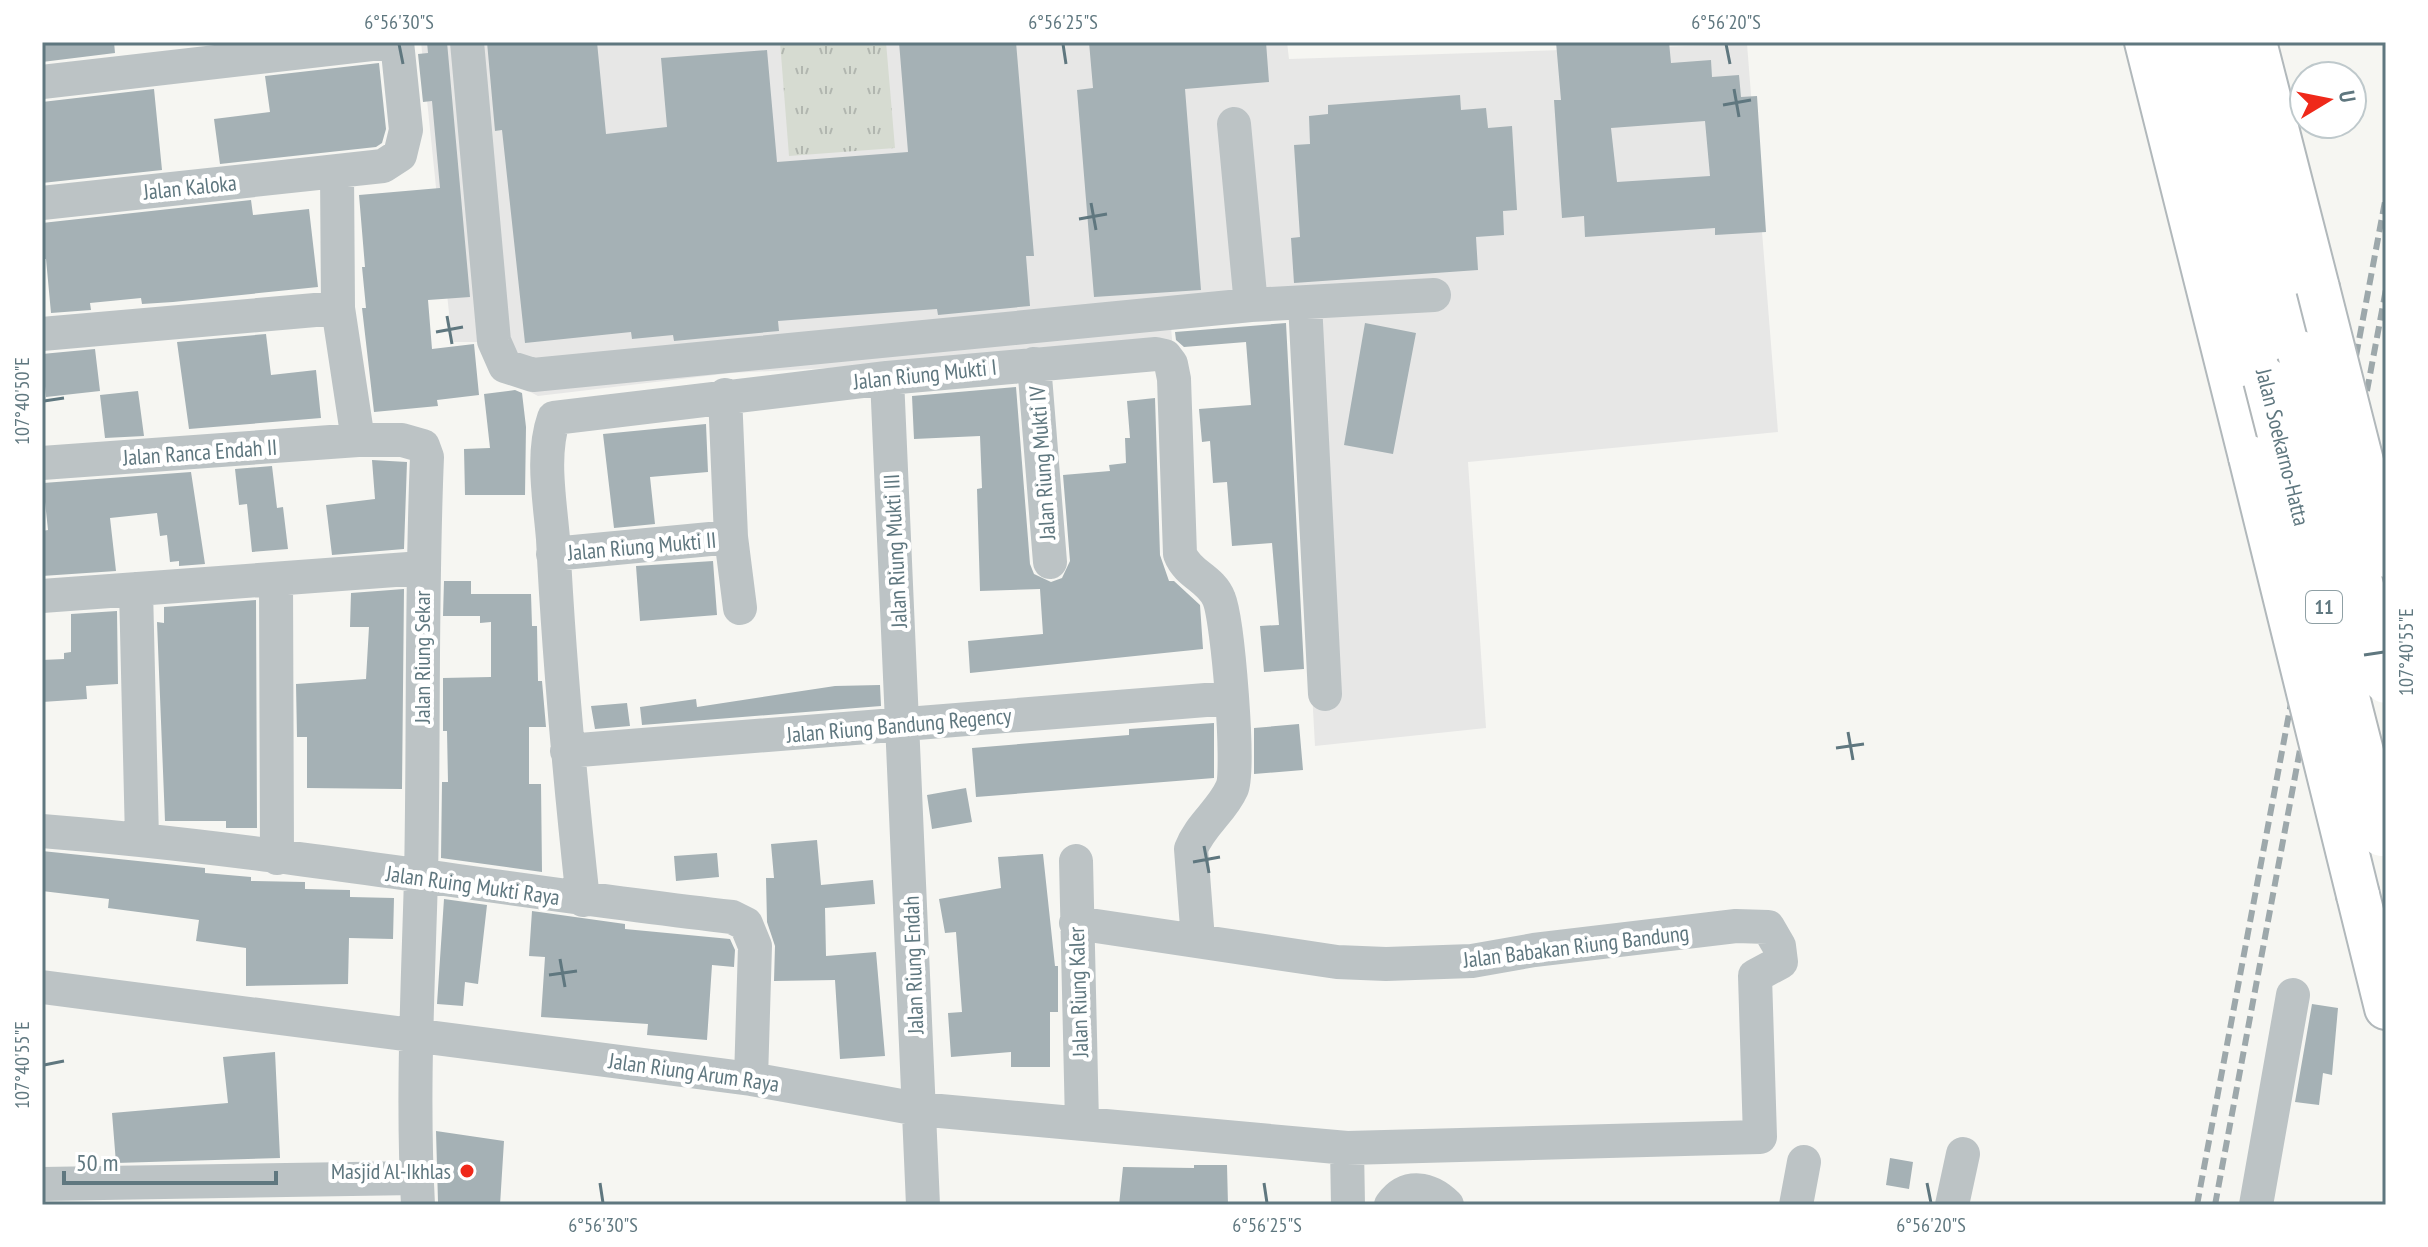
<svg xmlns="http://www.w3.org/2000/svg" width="2428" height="1247" viewBox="0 0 2428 1247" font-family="'PT Sans Narrow',sans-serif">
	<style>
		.built { fill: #e7e7e6 }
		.grass { fill: url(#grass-tufts) }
		.building { fill: #a5b1b5; fill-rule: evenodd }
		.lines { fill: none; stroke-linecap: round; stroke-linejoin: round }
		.major-casing { stroke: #b1b8bb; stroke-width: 46 }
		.highway-casing { stroke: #b1b7b9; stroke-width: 48 }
		.minor { stroke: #bcc3c5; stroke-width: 34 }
		.major { stroke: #fff; stroke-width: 42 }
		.highway { stroke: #fff; stroke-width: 44 }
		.rail { stroke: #9da8ab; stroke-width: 6; stroke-dasharray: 12 6; stroke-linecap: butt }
		.major-bridge-casing { stroke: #b1b8bb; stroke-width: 46; stroke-linecap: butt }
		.highway-bridge-casing { stroke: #b1b7b9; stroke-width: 48; stroke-linecap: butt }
		.major-bridge { stroke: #fff; stroke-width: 42 }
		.highway-bridge { stroke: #fff; stroke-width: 44 }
		.ticks { fill: none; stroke: #5f777f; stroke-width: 3 }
		.poi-dot { fill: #ef291a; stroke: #fff; stroke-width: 3 }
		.labels { text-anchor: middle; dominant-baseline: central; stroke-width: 8; stroke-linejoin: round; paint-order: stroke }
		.shield { fill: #fff; stroke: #8fa0a5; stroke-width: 2 }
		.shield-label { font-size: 20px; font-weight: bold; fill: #5f777f }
		.street-label { font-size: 22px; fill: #5f777f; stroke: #fff }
		.poi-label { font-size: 22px; fill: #5f777f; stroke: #fff; text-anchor: end }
		.neatline { fill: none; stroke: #5f777f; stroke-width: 3 }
		.ticks-label { font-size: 20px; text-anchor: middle; fill: #5f777f }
	</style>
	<defs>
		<pattern id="grass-tufts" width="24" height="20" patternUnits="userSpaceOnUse" patternTransform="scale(2)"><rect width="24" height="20" fill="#d6dbd1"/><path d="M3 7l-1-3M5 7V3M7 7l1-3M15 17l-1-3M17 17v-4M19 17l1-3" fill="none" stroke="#b1b6af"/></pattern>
	</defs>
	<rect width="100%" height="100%" fill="#f6f6f2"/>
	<path class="built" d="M 421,42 L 1287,42 L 1289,59 L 1747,44 L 1778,432 L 1468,462 L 1486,728 L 1315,746 L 1291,307 L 1170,316 L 1173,350 L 731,373 L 538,396 L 500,376 L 485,342 L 452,342 Z"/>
	<path class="grass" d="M 780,42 L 886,42 L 895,148 L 789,156 Z"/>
	<path class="building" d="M 42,42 L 114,42 L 115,53 L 42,62 Z
		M 427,42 L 447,42 L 470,297 L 428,300 L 432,349 L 474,344 L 479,395 L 437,400 L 438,406 L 374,412 L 362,308 L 366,308 L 362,267 L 365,267 L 359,195 L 440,188 L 432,101 L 423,102 L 418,54 L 428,53 Z
		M 487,42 L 597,42 L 606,134 L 667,127 L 661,58 L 767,50 L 777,162 L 908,152 L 899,42 L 1016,42 L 1034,256 L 1026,256 L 1030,306 L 938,315 L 937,309 L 778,321 L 779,331 L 674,341 L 673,335 L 632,339 L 631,332 L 525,343 L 502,130 L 495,131 Z
		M 1089,42 L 1266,42 L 1269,82 L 1185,89 L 1201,290 L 1094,297 L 1077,90 L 1093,88 Z
		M 1556,42 L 1669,42 L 1671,63 L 1711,60 L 1712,77 L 1739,75 L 1741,97 L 1757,96 L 1766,232 L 1715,235 L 1715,228 L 1585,237 L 1584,216 L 1562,218 L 1554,100 L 1561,100 ZM 1705,121 L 1710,176 L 1617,182 L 1611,128 Z
		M 379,63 L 386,129 L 382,143 L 376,147 L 220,164 L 214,119 L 270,112 L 265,76 Z
		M 154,89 L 162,170 L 42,183 L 42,102 Z
		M 1460,95 L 1461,110 L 1486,108 L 1488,128 L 1512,126 L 1517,210 L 1503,211 L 1504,235 L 1476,237 L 1478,270 L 1294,283 L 1291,238 L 1300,237 L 1294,145 L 1310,144 L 1309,116 L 1328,114 L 1328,105 Z
		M 251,200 L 253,215 L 309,209 L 318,287 L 173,302 L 142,304 L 141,298 L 90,303 L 91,310 L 51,313 L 46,259 L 42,259 L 42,223 Z
		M 1286,323 L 1304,669 L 1264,672 L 1260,626 L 1279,625 L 1272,543 L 1232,546 L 1227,482 L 1213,483 L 1210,441 L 1202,442 L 1199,409 L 1251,405 L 1246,342 L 1184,347 L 1176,340 L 1175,332 Z
		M 1365,323 L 1416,333 L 1393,454 L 1344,445 Z
		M 266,334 L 271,375 L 316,370 L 321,418 L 189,429 L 177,342 Z
		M 95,349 L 100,391 L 46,397 L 42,354 Z
		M 1016,387 L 1030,564 L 1034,574 L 1051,582 L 1062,578 L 1070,561 L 1063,475 L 1110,471 L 1109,465 L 1126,463 L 1125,438 L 1130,438 L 1127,401 L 1155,398 L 1160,555 L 1169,581 L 1174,581 L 1200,605 L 1203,649 L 970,673 L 968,641 L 1043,634 L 1040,589 L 980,591 L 977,489 L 982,488 L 980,436 L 914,439 L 912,396 Z
		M 515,390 L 522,393 L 526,427 L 525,495 L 465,495 L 464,449 L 490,448 L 484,394 Z
		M 138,391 L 144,436 L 105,438 L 100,395 Z
		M 706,424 L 708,472 L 650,477 L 655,524 L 614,528 L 603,434 Z
		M 372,460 L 407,462 L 404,549 L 332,555 L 326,505 L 375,499 Z
		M 272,466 L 277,508 L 283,507 L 288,549 L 252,552 L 247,504 L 239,505 L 235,469 Z
		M 191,472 L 205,564 L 179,566 L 179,561 L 170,562 L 167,535 L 160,536 L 157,513 L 110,518 L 116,571 L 42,576 L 42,531 L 48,530 L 43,483 Z
		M 713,561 L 717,615 L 640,621 L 636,566 Z
		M 444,581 L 471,581 L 471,594 L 531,594 L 532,626 L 537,626 L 538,681 L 542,681 L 546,727 L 529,727 L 529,784 L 541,784 L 542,872 L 441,858 L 442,782 L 448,782 L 447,731 L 443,731 L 443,678 L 491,677 L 491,622 L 480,623 L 480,616 L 443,616 Z
		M 404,589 L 402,789 L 307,788 L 307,737 L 297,737 L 296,684 L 366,679 L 369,627 L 350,627 L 351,593 Z
		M 256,600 L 257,828 L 226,828 L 226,821 L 165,821 L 157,622 L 164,623 L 164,607 Z
		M 117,611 L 118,684 L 86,686 L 87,699 L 42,702 L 42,660 L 64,659 L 64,653 L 71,652 L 71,614 Z
		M 880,685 L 881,706 L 642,725 L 640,707 L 696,699 L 697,707 L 835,686 Z
		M 627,703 L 630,726 L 595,729 L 591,706 Z
		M 1214,723 L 1214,778 L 976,797 L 972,748 L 1129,735 L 1129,729 Z
		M 1299,724 L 1303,770 L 1254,774 L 1254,728 Z
		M 966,788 L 972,822 L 932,829 L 927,795 Z
		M 817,840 L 821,885 L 873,880 L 875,904 L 825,908 L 826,956 L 876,952 L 885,1056 L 840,1059 L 835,980 L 774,981 L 775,946 L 767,922 L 766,878 L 774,878 L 771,844 Z
		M 42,851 L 205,868 L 205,873 L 251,877 L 251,881 L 305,882 L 305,889 L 350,890 L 350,897 L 394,898 L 393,939 L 349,938 L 348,984 L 246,986 L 246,948 L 196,941 L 199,920 L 108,908 L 109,899 L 42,891 Z
		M 717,853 L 719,877 L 676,881 L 674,856 Z
		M 1043,854 L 1055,966 L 1058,966 L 1058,1012 L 1050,1012 L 1050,1067 L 1011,1067 L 1011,1052 L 951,1057 L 948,1013 L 962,1012 L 956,932 L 945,933 L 939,899 L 1001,888 L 998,857 Z
		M 444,899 L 487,905 L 478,984 L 465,982 L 463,1006 L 437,1004 Z
		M 532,911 L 625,924 L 625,929 L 730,939 L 735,950 L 734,967 L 712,965 L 707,1040 L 647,1035 L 648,1024 L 541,1017 L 545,957 L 529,956 Z
		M 2312,1004 L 2338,1008 L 2332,1075 L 2323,1073 L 2319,1105 L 2295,1102 Z
		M 275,1052 L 280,1158 L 116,1163 L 112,1113 L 228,1103 L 223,1057 Z
		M 436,1131 L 504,1141 L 500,1205 L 438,1202 Z
		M 1890,1158 L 1913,1162 L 1909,1189 L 1886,1185 Z
		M 1194,1165 L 1227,1165 L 1228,1205 L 1119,1205 L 1123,1167 L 1194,1168 Z"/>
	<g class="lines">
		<g class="major-casing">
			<path id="major" d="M 2146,42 L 2250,457
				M 2255,42 L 2318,288
				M 2358,895 L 2386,1008"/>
		</g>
		<g class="highway-casing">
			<path id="highway" d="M 2181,42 L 2266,380
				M 2222,42 L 2300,353"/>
		</g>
		<path class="minor" d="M 467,42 L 494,341 L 505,366 L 533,375 L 1251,305 L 1434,295
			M 42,82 L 389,42
			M 1234,124 L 1251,305
			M 337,172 L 338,308 L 358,440 L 402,440 L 423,446 L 427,457 C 421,597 424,736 421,877 C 418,986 412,1095 418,1205
			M 42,203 L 383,166 L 400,155 L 406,130 L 397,42
			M 1305,303 L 1325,694
			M 42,334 L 338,308
			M 1034,364 L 1050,562
			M 887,378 L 923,1205
			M 725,395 L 731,537 L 740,608
			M 42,463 L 358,440
			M 553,554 L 731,537
			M 276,579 L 277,858
			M 136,589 L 142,839
			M 42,596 L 422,568
			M 567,751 L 1231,698
			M 42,831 C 273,849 502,891 732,917 L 746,924 L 755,946 L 751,1079
			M 1076,861 L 1082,1123
			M 583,900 C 570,780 559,660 553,539 C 550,501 541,455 554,418 L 887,378 L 1156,354 L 1165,356 L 1171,364 L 1174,379 L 1180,554 C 1188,575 1211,578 1219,599 C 1228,621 1240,770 1232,788 C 1222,811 1200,825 1191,849 L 1198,940
			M 42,987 L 751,1079 L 918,1109 L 1347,1148 L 1760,1137 L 1755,976 L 1781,962 L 1779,946 L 1768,927 L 1736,926 L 1534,950 L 1472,961 L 1386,964 L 1337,962 L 1076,923
			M 1347,1148 L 1348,1205
			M 42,1184 L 416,1178
			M 1391,1205 C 1407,1183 1430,1188 1447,1205
			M 1796,1205 L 1804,1162
			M 1952,1205 L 1963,1154
			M 2256,1205 L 2293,995"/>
		<use href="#major" class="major"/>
		<use href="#highway" class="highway"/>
		<path class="rail" d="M 2197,1205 L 2386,196
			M 2215,1205 L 2386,289"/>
		<g class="major-bridge-casing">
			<path id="major-bridge" d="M 2318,288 L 2386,556
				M 2250,457 L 2358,895"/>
		</g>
		<g class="highway-bridge-casing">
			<path id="highway-bridge" d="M 2300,353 L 2386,681
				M 2266,380 L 2382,834"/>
		</g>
		<use href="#major-bridge" class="major-bridge"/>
		<use href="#highway-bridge" class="highway-bridge"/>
	</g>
	<path class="ticks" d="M 399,44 L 403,64M 1063,44 L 1066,64M 1726,44 L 1730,64M 1734,89 L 1739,117M 1723,105 L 1751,100M 1091,203 L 1096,230M 1079,219 L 1107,214M 447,316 L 452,344M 436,332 L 463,327M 44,401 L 64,398M 2364,655 L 2384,652M 1848,732 L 1853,760M 1836,748 L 1864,744M 1204,846 L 1209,873M 1193,862 L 1220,857M 560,959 L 565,987M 549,975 L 577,971M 44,1065 L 64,1061M 600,1183 L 603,1203M 1264,1183 L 1267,1203M 1927,1183 L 1931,1203"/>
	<circle class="poi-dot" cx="467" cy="1171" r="8"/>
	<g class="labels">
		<rect class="shield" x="2306" y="591" width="36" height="32" rx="6"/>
		<g class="shield-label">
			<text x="2324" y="607">11</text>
		</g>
		<g class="street-label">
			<text transform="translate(190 187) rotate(-6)">Jalan Kaloka</text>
			<text transform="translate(925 374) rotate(-6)">Jalan Riung Mukti I</text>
			<text transform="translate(2283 447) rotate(76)">Jalan Soekarno-Hatta</text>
			<text transform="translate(200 452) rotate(-4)">Jalan Ranca Endah II</text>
			<text transform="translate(1042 463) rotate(-94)">Jalan Riung Mukti IV</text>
			<text transform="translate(642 546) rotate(-5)">Jalan Riung Mukti II</text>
			<text transform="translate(895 551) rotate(-93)">Jalan Riung Mukti III</text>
			<text transform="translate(422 657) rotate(-90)">Jalan Riung Sekar</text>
			<text transform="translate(899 725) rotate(-5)">Jalan Riung Bandung Regency</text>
			<text transform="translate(473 885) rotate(8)">Jalan Ruing Mukti Raya</text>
			<text transform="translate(1576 946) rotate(-7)">Jalan Babakan Riung Bandung</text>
			<text transform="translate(913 965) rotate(-92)">Jalan Riung Endah</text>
			<text transform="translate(1078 992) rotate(-92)">Jalan Riung Kaler</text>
			<text transform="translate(694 1072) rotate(8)">Jalan Riung Arum Raya</text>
		</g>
		<g class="poi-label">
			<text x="451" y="1171">Masjid Al-Ikhlas</text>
		</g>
	</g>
	<rect width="2428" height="1247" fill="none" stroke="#ffffff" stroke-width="88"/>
	<g transform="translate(2328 100) rotate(80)"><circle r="38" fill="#ffffff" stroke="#bfc9cc" stroke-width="2"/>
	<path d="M0-6L14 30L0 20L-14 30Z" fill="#ef291a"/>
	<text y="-12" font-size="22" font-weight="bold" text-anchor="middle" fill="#5f777f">U</text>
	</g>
	<path d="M64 1171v12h212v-12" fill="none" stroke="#5f777f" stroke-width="4"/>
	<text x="76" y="1171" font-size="24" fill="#5f777f" stroke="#ffffff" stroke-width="6" paint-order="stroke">50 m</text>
	<rect x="44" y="44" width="2340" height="1159" class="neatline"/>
	<g class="ticks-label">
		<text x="399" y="29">6°56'30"S</text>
		<text x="1063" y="29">6°56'25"S</text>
		<text x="1726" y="29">6°56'20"S</text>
		<text transform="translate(22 401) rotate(-90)" y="7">107°40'50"E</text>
		<text transform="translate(2406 652) rotate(-90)" y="7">107°40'55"E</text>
		<text transform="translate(22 1065) rotate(-90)" y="7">107°40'55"E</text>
		<text x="603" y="1232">6°56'30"S</text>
		<text x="1267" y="1232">6°56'25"S</text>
		<text x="1931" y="1232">6°56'20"S</text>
	</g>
</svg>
